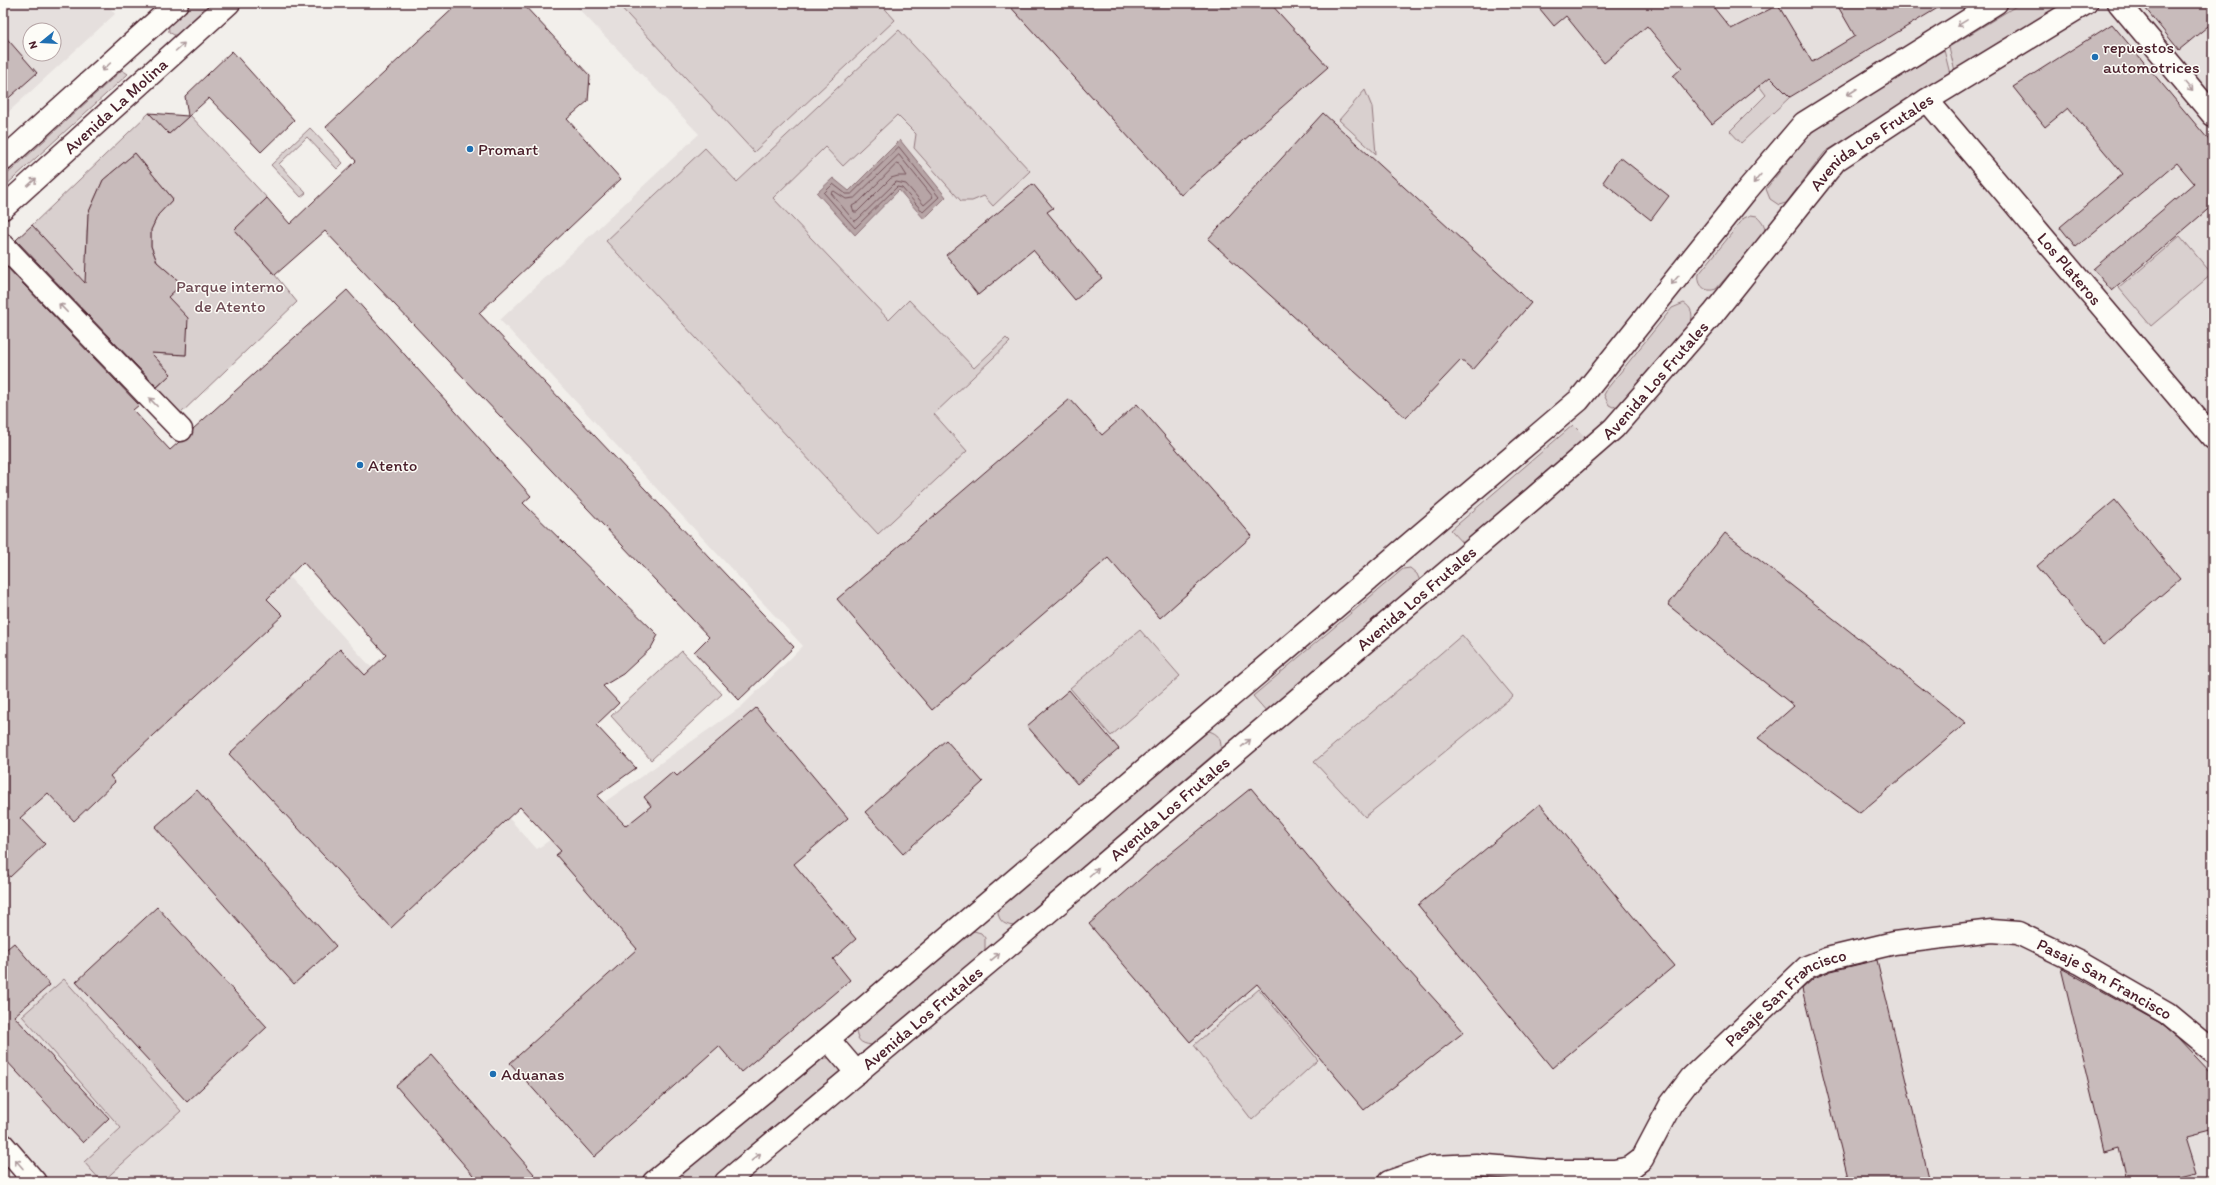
<svg xmlns="http://www.w3.org/2000/svg" width="2216" height="1185" viewBox="0 0 2216 1185" font-family="Itim,sans-serif">
	<style>
		.built { fill: #e5dfdd; fill-rule: evenodd }
		.green { fill: #d9d0cf; stroke: #92787d }
		.water { fill: #b7a5a6; stroke: #8b6f75 }
		.lines { fill: none; stroke-linecap: round; stroke-linejoin: round }
		.shore { stroke: #76555c; stroke-width: 1 }
		.building { fill: #c8bbbb; stroke: #4a1f2b }
		.minor-casing { stroke: #4a1f2b; stroke-width: 25 }
		.major-casing { stroke: #4a1f2b; stroke-width: 25 }
		.minor { stroke: #fdfcf7; stroke-width: 22 }
		.major { stroke: #fdfcf7; stroke-width: 22 }
		.oneway { stroke: #ac999b }
		.poi-dot { fill: #1f6fb2; stroke: #fdfcf7; stroke-width: 1.5 }
		.labels { text-anchor: middle; dominant-baseline: central; stroke-width: 3; stroke-linejoin: round; paint-order: stroke }
		.poi-label { font-size: 17px; fill: #4a1f2b; stroke: #fdfcf7; text-anchor: start }
		.street-label { font-size: 17px; fill: #4a1f2b; stroke: #fdfcf7 }
		.park-label { font-size: 17px; fill: #6e4b54; stroke: #fdfcf7 }
	</style>
	<rect width="100%" height="100%" fill="#f2efeb"/>
	<filter id="ink" filterUnits="userSpaceOnUse"><feTurbulence type="fractalNoise" baseFrequency=".025" numOctaves="2"/><feDisplacementMap in="SourceGraphic" scale="8" xChannelSelector="R" yChannelSelector="G"/><feConvolveMatrix kernelMatrix="1 2 1 2 8 2 1 2 1" color-interpolation-filters="sRGB"/></filter>
	<g filter="url(#ink)">
		<path class="built" d="M 3,3 L 106,3 L 115,14 L 3,117 ZM 30,30 L 54,30 L 54,54 L 30,54 Z
			M 573,3 L 2213,3 L 2213,1182 L 49,1182 L 3,1129 L 3,270 L 289,577 L 537,849 L 741,707 L 803,646 L 500,320 L 699,134 Z"/>
		<path class="green" d="M 188,3 L 217,3 L 182,35 L 174,35 L 169,32 L 168,21 Z
			M 617,3 L 880,3 L 895,20 L 754,152 Z
			M 2021,3 L 2068,3 L 1955,71 L 1949,47 Z
			M 899,30 L 1030,171 L 993,206 L 984,196 L 972,201 L 961,201 L 914,148 L 916,134 L 897,115 L 843,166 L 825,147 L 773,198 L 889,320 L 909,300 L 974,368 L 1006,338 L 1010,342 L 934,414 L 967,451 L 878,534 L 606,241 L 705,148 L 737,182 Z
			M 1944,50 L 1950,74 L 1825,152 L 1786,203 L 1779,205 L 1770,199 L 1766,189 L 1807,137 L 1820,125 Z
			M 1759,66 L 1790,97 L 1741,143 L 1730,131 L 1766,95 L 1751,75 Z
			M 122,70 L 128,74 L 3,188 L 3,178 Z
			M 1365,90 L 1372,107 L 1376,154 L 1339,120 Z
			M 149,113 L 169,134 L 190,115 L 267,198 L 234,230 L 275,275 L 297,302 L 178,416 L 153,392 L 171,374 L 151,353 L 186,355 L 186,317 L 168,297 L 182,284 L 157,262 L 151,246 L 151,230 L 158,215 L 173,199 L 135,153 L 103,180 L 88,214 L 86,254 L 105,289 L 100,299 L 84,282 L 66,300 L 53,286 L 72,269 L 32,225 Z
			M 310,128 L 343,163 L 337,169 L 307,137 L 279,164 L 306,193 L 301,197 L 271,165 Z
			M 1751,215 L 1757,216 C 1763,222 1766,226 1764,234 L 1716,289 C 1706,293 1697,286 1699,274 L 1744,218 Z
			M 2180,236 L 2212,274 L 2151,326 L 2119,288 Z
			M 1684,303 C 1692,308 1693,314 1691,323 L 1623,404 L 1613,407 L 1609,405 L 1604,395 L 1607,389 L 1672,308 Z
			M 1573,425 L 1589,441 L 1465,545 L 1451,530 Z
			M 1410,568 L 1417,574 L 1420,581 L 1268,713 L 1253,696 L 1403,569 Z
			M 1140,630 L 1180,676 L 1111,736 L 1070,688 Z
			M 1462,635 L 1513,696 L 1365,817 L 1314,762 Z
			M 682,651 L 722,694 L 651,760 L 611,716 Z
			M 1209,731 C 1218,734 1221,738 1221,748 L 1014,926 C 1002,925 997,919 998,907 Z
			M 974,931 L 981,933 L 985,938 L 985,952 L 875,1045 C 864,1045 856,1042 856,1029 L 966,934 Z
			M 64,979 L 181,1111 L 102,1182 L 84,1162 L 121,1128 L 22,1016 Z
			M 1259,989 L 1318,1060 L 1252,1120 L 1194,1045 Z
			M 821,1058 L 833,1058 L 840,1065 L 842,1077 L 715,1182 L 669,1182 Z"/>
		<path class="water" d="M 900,140 L 946,197 L 924,219 L 899,190 L 855,235 L 817,193 L 833,178 L 849,191 Z"/>
		<g class="lines">
			<path class="shore" d="M 899,147 L 939,197 L 923,212 L 902,188 L 897,187 L 855,228 L 824,193 L 833,184 L 846,194 L 851,194 Z
				M 899,155 L 933,197 L 924,205 L 906,184 L 896,182 L 857,220 L 854,221 L 831,193 L 834,191 L 846,199 L 854,198 Z
				M 897,164 L 900,165 L 907,176 L 898,176 L 891,178 L 857,212 L 854,212 L 852,206 L 859,202 Z"/>
		</g>
		<path class="building" d="M 459,3 L 522,3 L 590,76 L 588,101 L 567,119 L 621,179 L 479,313 L 794,647 L 739,700 L 694,652 L 709,637 L 325,231 L 275,275 L 234,230 L 267,198 L 290,224 L 356,161 L 326,127 Z
			M 1007,3 L 1270,3 L 1328,67 L 1181,195 Z
			M 1535,3 L 1710,3 L 1731,29 L 1778,5 L 1812,62 L 1855,36 L 1836,3 L 1946,3 L 1790,97 L 1770,77 L 1712,124 L 1673,76 L 1682,68 L 1647,26 L 1604,63 L 1566,16 L 1554,26 Z
			M 2141,3 L 2213,3 L 2213,22 L 2179,50 Z
			M 2112,24 L 2213,145 L 2213,205 L 2112,291 L 2093,269 L 2194,183 L 2177,163 L 2076,247 L 2060,227 L 2123,174 L 2068,108 L 2045,127 L 2013,87 Z
			M 3,34 L 37,73 L 3,103 Z
			M 232,51 L 294,120 L 261,152 L 209,98 L 169,134 L 149,113 L 188,116 L 185,96 Z
			M 1323,113 L 1531,303 L 1473,370 L 1461,360 L 1406,418 L 1208,239 Z
			M 135,153 L 173,199 L 158,215 L 151,230 L 151,246 L 157,262 L 182,284 L 168,297 L 188,318 L 186,355 L 151,353 L 171,374 L 157,387 L 16,240 L 32,225 L 85,283 L 88,214 L 103,180 Z
			M 1620,157 L 1669,196 L 1651,220 L 1603,182 Z
			M 1033,184 L 1053,208 L 1047,212 L 1102,278 L 1075,300 L 1033,250 L 978,295 L 946,255 Z
			M 3,263 L 139,405 L 133,410 L 170,450 L 179,442 L 189,439 L 193,429 L 347,290 L 531,496 L 523,503 L 658,635 L 651,648 L 623,674 L 603,686 L 619,703 L 596,725 L 636,768 L 597,796 L 626,826 L 651,806 L 644,797 L 673,772 L 677,776 L 756,708 L 848,818 L 794,864 L 856,939 L 833,959 L 850,980 L 741,1072 L 719,1046 L 594,1157 L 510,1063 L 637,949 L 556,855 L 561,851 L 520,807 L 391,928 L 229,754 L 340,649 L 365,675 L 386,655 L 303,562 L 267,599 L 283,615 L 110,776 L 115,782 L 74,821 L 48,793 L 20,818 L 45,844 L 10,877 L 3,869 Z
			M 1070,399 L 1102,435 L 1137,404 L 1252,536 L 1160,618 L 1108,558 L 932,710 L 837,599 Z
			M 2115,500 L 2180,579 L 2103,645 L 2037,566 Z
			M 1725,533 L 1966,723 L 1860,813 L 1758,738 L 1794,706 L 1668,605 Z
			M 1069,690 L 1119,749 L 1077,784 L 1027,726 Z
			M 946,740 L 983,782 L 903,854 L 865,812 Z
			M 1251,788 L 1337,891 L 1464,1032 L 1364,1110 L 1257,984 L 1190,1042 L 1089,924 L 1161,861 Z
			M 197,790 L 336,946 L 294,984 L 155,827 Z
			M 1540,804 L 1674,966 L 1552,1068 L 1418,905 Z
			M 157,907 L 267,1027 L 187,1102 L 76,982 Z
			M 14,943 L 50,985 L 14,1016 L 109,1118 L 83,1143 L 3,1057 L 3,952 Z
			M 1877,960 L 1930,1182 L 1849,1182 L 1802,989 L 1814,978 L 1831,971 Z
			M 2061,968 L 2160,1023 L 2177,1037 L 2213,1075 L 2213,1131 L 2186,1138 L 2197,1173 L 2161,1182 L 2127,1182 L 2119,1147 L 2105,1151 Z
			M 431,1055 L 534,1174 L 526,1182 L 479,1182 L 396,1086 Z"/>
		<g class="lines">
			<g class="minor-casing">
				<g id="minor">
					<path d="M 2119,3 L 2213,115"/>
					<path id="s1" d="M 1927,100 L 2213,438"/>
					<path d="M 3,245 L 181,430"/>
					<path d="M 3,1145 L 35,1182"/>
					<path id="s2" d="M 1389,1182 L 1433,1167 L 1476,1165 L 1545,1171 L 1614,1171 L 1630,1168 L 1642,1159 L 1671,1104 L 1691,1078 L 1807,967 L 1827,959 L 1894,943 L 1992,931 L 2018,933 L 2080,963 L 2167,1013 L 2213,1051"/>
				</g>
			</g>
			<g class="major-casing">
				<g id="major">
					<path d="M 3,160 L 177,3"/>
					<path id="s3" d="M 3,208 L 229,3"/>
					<path d="M 828,1039 L 857,1073"/>
					<path d="M 654,1182 L 828,1039 L 1579,400 L 1747,190 L 1804,123 L 1996,3"/>
					<path id="s4" d="M 726,1182 L 1007,947 L 1535,497 L 1614,428 L 1713,314 L 1836,160 L 1927,100 L 2086,3"/>
				</g>
			</g>
			<use href="#minor" class="minor"/>
			<use href="#major" class="major"/>
		</g>
		<defs><path id="oneway-shaft" d="M-6 0H5M1.5-3L5.5 0L1.5 3" fill="none" stroke-width="1.6" stroke-linecap="round" stroke-linejoin="round"/></defs>
		<g class="oneway">
			<use href="#oneway-shaft" transform="translate(1962 23) rotate(149)"/>
			<use href="#oneway-shaft" transform="translate(180 47) rotate(-42)"/>
			<use href="#oneway-shaft" transform="translate(106 67) rotate(138)"/>
			<use href="#oneway-shaft" transform="translate(2189 87) rotate(50)"/>
			<use href="#oneway-shaft" transform="translate(1852 92) rotate(147)"/>
			<use href="#oneway-shaft" transform="translate(1757 179) rotate(130)"/>
			<use href="#oneway-shaft" transform="translate(32 182) rotate(-42)"/>
			<use href="#oneway-shaft" transform="translate(1675 280) rotate(130)"/>
			<use href="#oneway-shaft" transform="translate(63 308) rotate(-134)"/>
			<use href="#oneway-shaft" transform="translate(153 402) rotate(-134)"/>
			<use href="#oneway-shaft" transform="translate(1246 743) rotate(-40)"/>
			<use href="#oneway-shaft" transform="translate(1094 872) rotate(-40)"/>
			<use href="#oneway-shaft" transform="translate(995 957) rotate(-40)"/>
			<use href="#oneway-shaft" transform="translate(756 1157) rotate(-40)"/>
			<use href="#oneway-shaft" transform="translate(19 1164) rotate(-131)"/>
		</g>
	</g>
	<g class="poi-dot">
		<circle cx="2095" cy="57" r="4"/>
		<circle cx="470" cy="149" r="4"/>
		<circle cx="360" cy="465" r="4"/>
		<circle cx="493" cy="1074" r="4"/>
	</g>
	<g class="labels">
		<g class="poi-label">
			<text x="2103" y="47">repuestos<tspan x="2103" dy="20">automotrices</tspan></text>
			<text x="478" y="149">Promart</text>
			<text x="368" y="465">Atento</text>
			<text x="501" y="1074">Aduanas</text>
		</g>
		<g class="street-label">
			<text stroke="none"><textPath href="#s3" startOffset="152">Avenida La Molina</textPath></text>
			<text stroke="none"><textPath href="#s4" startOffset="1552">Avenida Los Frutales</textPath></text>
			<text stroke="none"><textPath href="#s1" startOffset="221">Los Plateros</textPath></text>
			<text stroke="none"><textPath href="#s4" startOffset="1228">Avenida Los Frutales</textPath></text>
			<text stroke="none"><textPath href="#s4" startOffset="904">Avenida Los Frutales</textPath></text>
			<text stroke="none"><textPath href="#s4" startOffset="580">Avenida Los Frutales</textPath></text>
			<text stroke="none"><textPath href="#s2" startOffset="828">Pasaje San Francisco</textPath></text>
			<text stroke="none"><textPath href="#s2" startOffset="480">Pasaje San Francisco</textPath></text>
			<text stroke="none"><textPath href="#s4" startOffset="256">Avenida Los Frutales</textPath></text>
		</g>
		<g class="park-label">
			<text x="230" y="286">Parque interno<tspan x="230" dy="20">de Atento</tspan></text>
		</g>
	</g>
	<rect width="2216" height="1185" fill="none" stroke="#fdfcf7" stroke-width="16"/>
	<rect x="8" y="8" width="2200" height="1169" fill="none" stroke="#4a1f2b" stroke-width="1.5" filter="url(#ink)"/>
	<g transform="translate(42 42) rotate(252)"><circle r="19" fill="#fdfcf7" stroke="#b5a4a5"/>
	<path d="M0-3L7 15L0 10L-7 15Z" fill="#1f6fb2"/>
	<text y="-6" font-size="11" font-weight="bold" text-anchor="middle" fill="#4a1f2b">N</text>
	</g>
</svg>
